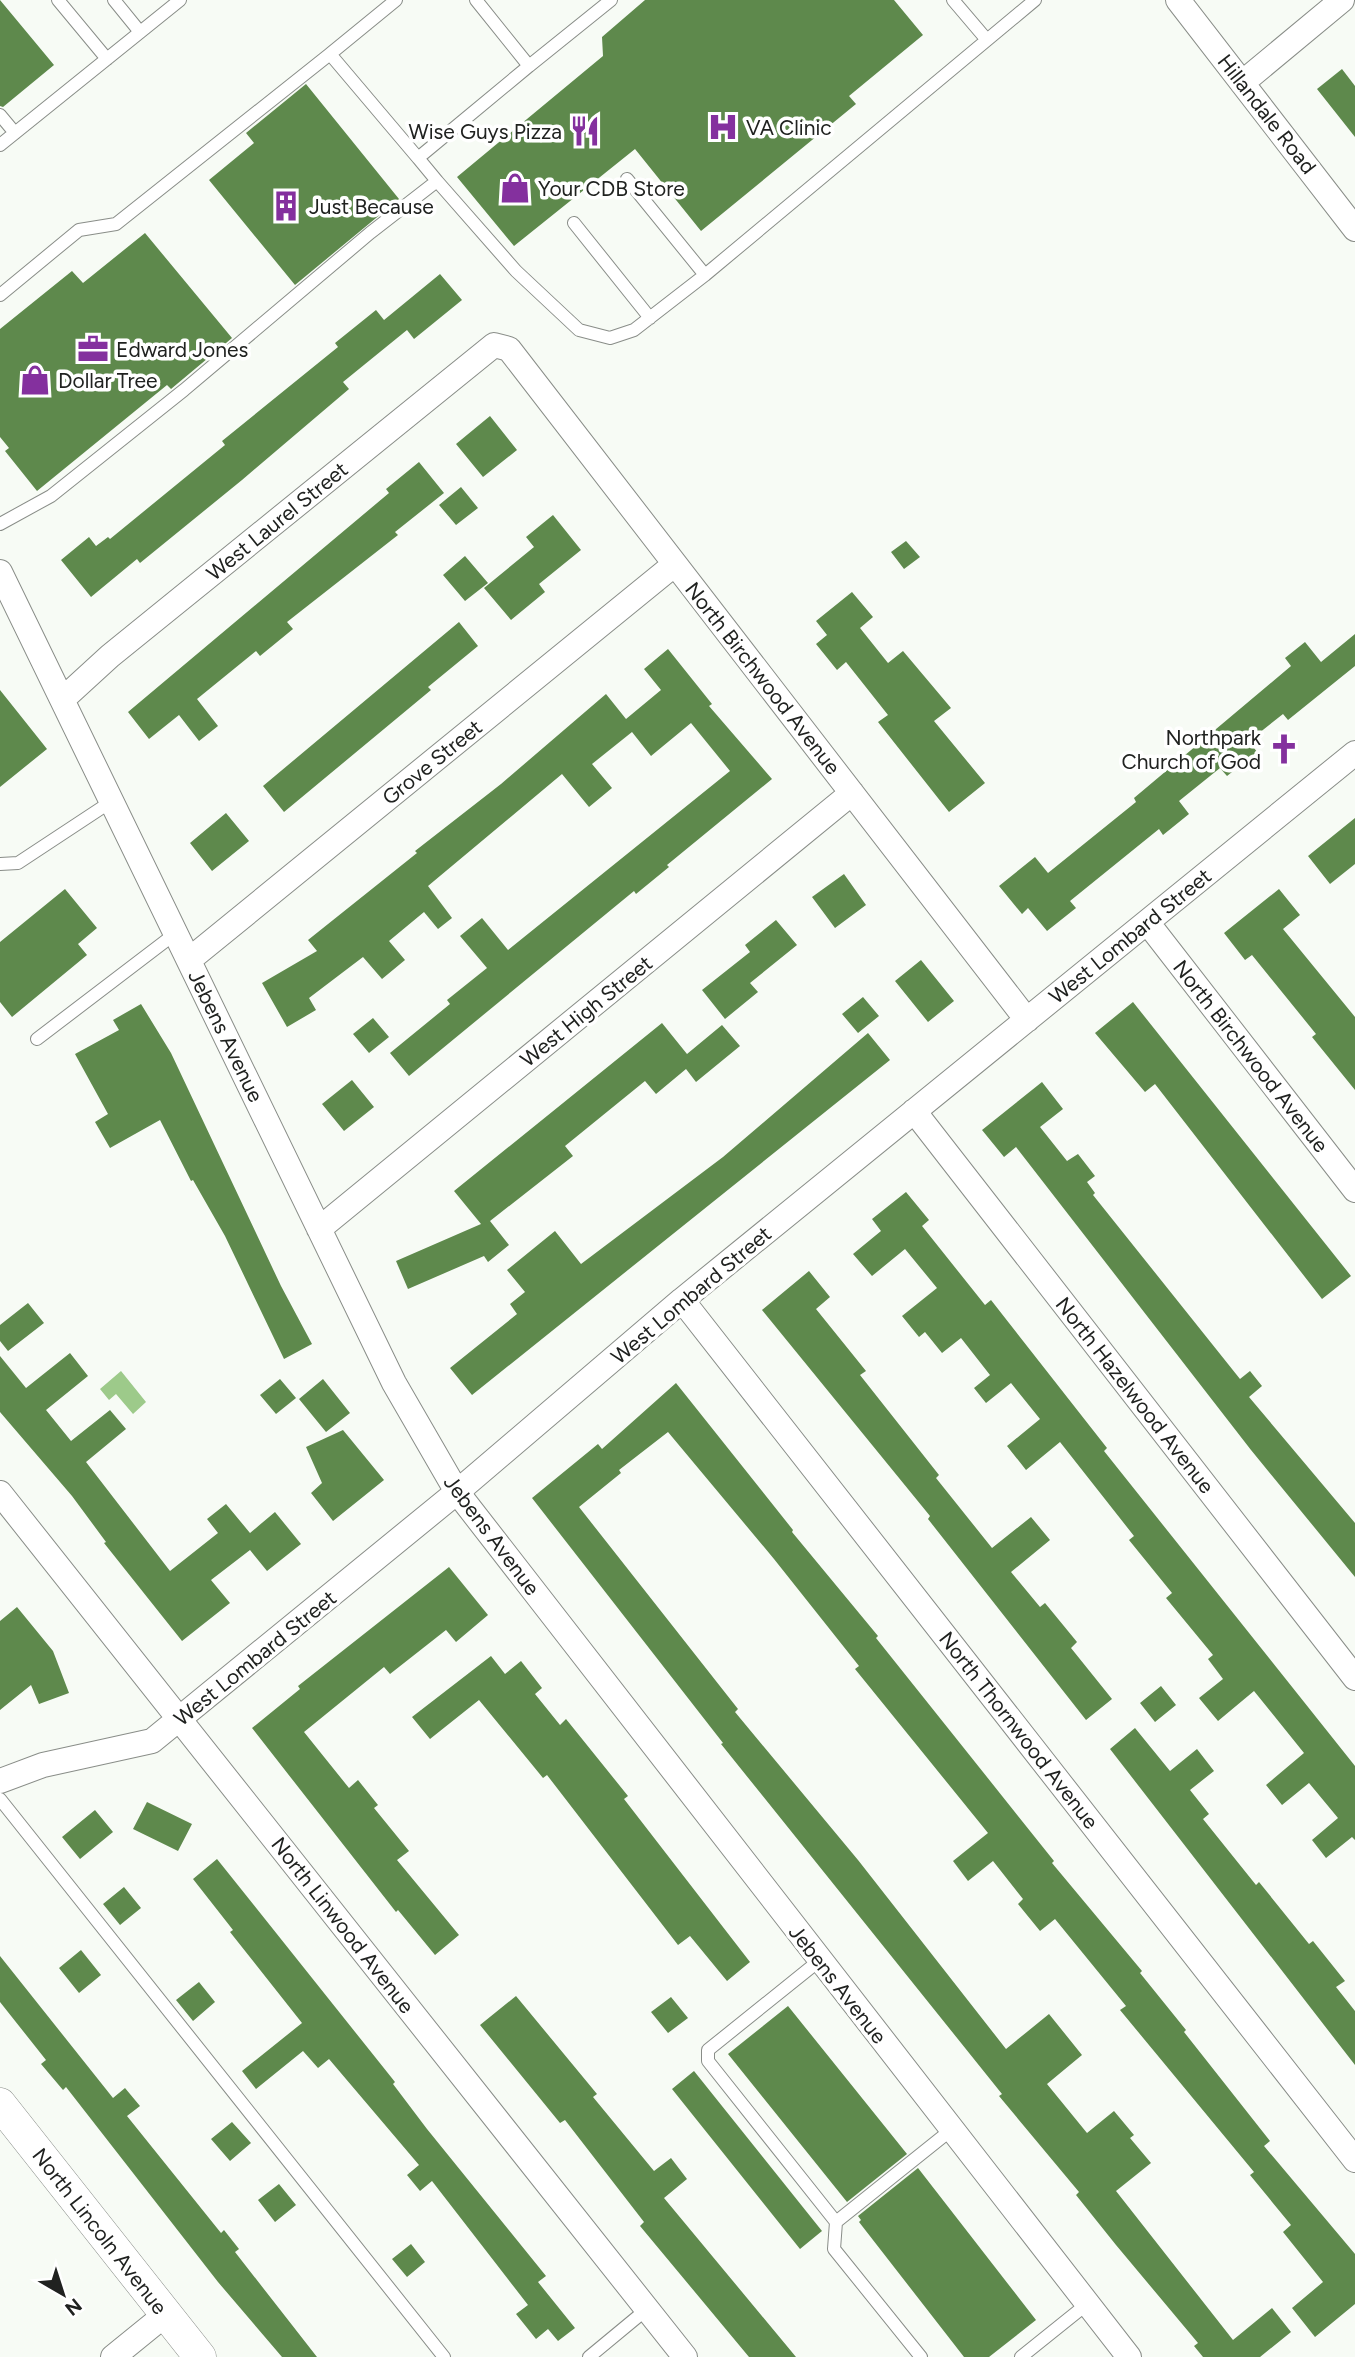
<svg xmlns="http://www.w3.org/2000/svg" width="1355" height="2357" viewBox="0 0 1355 2357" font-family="Figtree,sans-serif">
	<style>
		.water { fill: #9dca8a }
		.building { fill: #5e894c }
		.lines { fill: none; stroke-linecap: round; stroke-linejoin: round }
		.service-casing { stroke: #898d88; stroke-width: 14 }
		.minor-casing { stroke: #898d88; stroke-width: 26 }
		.tertiary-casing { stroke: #898d88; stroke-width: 33 }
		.service { stroke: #fff; stroke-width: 12 }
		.minor { stroke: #fff; stroke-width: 24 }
		.tertiary { stroke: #fff; stroke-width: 32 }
		.labels { text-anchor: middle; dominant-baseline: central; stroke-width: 7; stroke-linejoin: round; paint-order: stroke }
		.street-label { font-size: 21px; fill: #202220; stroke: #fff }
		.poi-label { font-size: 21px; fill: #202220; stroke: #fff; text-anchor: start }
	</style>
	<rect width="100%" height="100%" fill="#f7fbf5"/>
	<path class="water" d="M 121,1371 L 146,1402 L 133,1414 L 116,1394 L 109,1400 L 100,1389 Z"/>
	<path class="building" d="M 0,0 L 54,65 L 3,107 L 0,106 Z
		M 645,0 L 894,0 L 923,35 L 849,96 L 856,104 L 701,231 L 635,149 L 514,246 L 457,177 L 603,56 L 602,37 Z
		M 1342,69 L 1355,86 L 1355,137 L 1317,89 Z
		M 306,84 L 399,199 L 295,285 L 209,180 L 254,143 L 246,133 Z
		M 145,233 L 232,338 L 171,389 L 167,385 L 37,491 L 5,451 L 9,448 L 0,437 L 0,329 L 72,271 L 83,283 Z
		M 440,274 L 462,300 L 414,339 L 407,330 L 343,382 L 349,389 L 242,480 L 140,563 L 137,559 L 91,597 L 61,560 L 89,537 L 96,546 L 108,537 L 110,539 L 225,445 L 222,441 L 338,347 L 335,343 L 376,310 L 384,320 Z
		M 490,416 L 517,450 L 483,477 L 456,444 Z
		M 419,462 L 444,493 L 395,532 L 398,535 L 287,622 L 293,629 L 260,656 L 256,651 L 197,699 L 218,726 L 199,741 L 179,715 L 149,739 L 128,712 L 389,493 L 386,489 Z
		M 461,487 L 478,508 L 456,525 L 439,505 Z
		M 553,515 L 581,550 L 539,584 L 545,592 L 511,620 L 484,588 L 534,547 L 526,537 Z
		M 906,541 L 920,557 L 904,569 L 891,552 Z
		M 465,556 L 488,583 L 465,601 L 443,575 Z
		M 852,592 L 873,617 L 860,628 L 888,663 L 903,651 L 951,708 L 934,721 L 985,783 L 949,812 L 878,722 L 888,715 L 846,662 L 837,670 L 816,644 L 827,635 L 816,621 Z
		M 459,622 L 478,646 L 428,687 L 431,690 L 284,812 L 263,786 Z
		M 1355,634 L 1355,666 L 1288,720 L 1283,714 L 1249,741 L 1257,752 L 1227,776 L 1220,768 L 1179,801 L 1189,814 L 1163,835 L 1159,829 L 1070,901 L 1076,908 L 1047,931 L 1028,908 L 1022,914 L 999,886 L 1035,857 L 1048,873 L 1136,802 L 1134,798 L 1291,666 L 1285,658 L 1305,642 L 1321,662 Z
		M 668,649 L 712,704 L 709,706 L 772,779 L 667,865 L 669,867 L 636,894 L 634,891 L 409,1076 L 390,1053 L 450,1004 L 447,1000 L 487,968 L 460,936 L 482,918 L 508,950 L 730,771 L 691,723 L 651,756 L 632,732 L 592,764 L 612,788 L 589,807 L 562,774 L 428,886 L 452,918 L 438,929 L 424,912 L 389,941 L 405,960 L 382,979 L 363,957 L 309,998 L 316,1010 L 287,1027 L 262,983 L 317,951 L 308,940 L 417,853 L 415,851 L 501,784 L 606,694 L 626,719 L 661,690 L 644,669 Z
		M 0,690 L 47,749 L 0,787 Z
		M 226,813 L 249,841 L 212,871 L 190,843 Z
		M 1355,818 L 1355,864 L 1330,884 L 1308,856 Z
		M 844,874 L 866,905 L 835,928 L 812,897 Z
		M 65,889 L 97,928 L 78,944 L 87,955 L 12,1017 L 0,1002 L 0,942 Z
		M 1279,889 L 1300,915 L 1283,929 L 1355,1017 L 1355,1090 L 1312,1037 L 1316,1034 L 1252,955 L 1245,960 L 1224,933 Z
		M 776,920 L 797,945 L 750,983 L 758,992 L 725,1019 L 702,990 L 750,952 L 745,945 Z
		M 921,960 L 954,1001 L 928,1022 L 895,981 Z
		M 863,997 L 879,1016 L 858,1033 L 842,1014 Z
		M 1133,1002 L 1351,1276 L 1322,1299 L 1155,1084 L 1145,1092 L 1095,1033 Z
		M 141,1004 L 171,1053 L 281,1286 L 312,1344 L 284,1359 L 225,1236 L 193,1180 L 191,1181 L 160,1120 L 110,1148 L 95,1122 L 108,1114 L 75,1054 L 119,1030 L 113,1020 Z
		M 373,1018 L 389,1037 L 369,1053 L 353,1034 Z
		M 662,1023 L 687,1054 L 722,1025 L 740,1046 L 696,1082 L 686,1069 L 656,1094 L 645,1081 L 565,1146 L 573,1156 L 490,1221 L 509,1245 L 488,1262 L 484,1256 L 408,1289 L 396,1261 L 481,1224 L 454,1191 Z
		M 868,1033 L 890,1060 L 472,1395 L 450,1368 L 517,1314 L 510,1304 L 525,1292 L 507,1270 L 555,1231 L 581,1264 L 723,1157 Z
		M 352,1080 L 374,1107 L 344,1131 L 322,1104 Z
		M 1042,1082 L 1063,1109 L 1040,1127 L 1067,1161 L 1078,1154 L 1095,1176 L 1087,1182 L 1095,1193 L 1093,1195 L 1240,1379 L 1250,1371 L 1262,1386 L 1249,1397 L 1355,1523 L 1355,1577 L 1251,1450 L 1016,1147 L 1004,1157 L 982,1130 Z
		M 906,1192 L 929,1220 L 922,1226 L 985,1305 L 991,1300 L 1107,1448 L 1104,1451 L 1355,1766 L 1355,1840 L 1352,1837 L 1326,1858 L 1312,1840 L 1338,1818 L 1309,1783 L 1282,1805 L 1266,1785 L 1304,1753 L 1254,1691 L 1218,1721 L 1199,1698 L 1223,1679 L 1208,1659 L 1213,1655 L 1166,1598 L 1172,1593 L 1129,1540 L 1134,1536 L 1060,1442 L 1026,1470 L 1007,1446 L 1040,1419 L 1011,1383 L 986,1403 L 974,1388 L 990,1375 L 961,1338 L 942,1353 L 925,1332 L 919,1337 L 902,1316 L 937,1288 L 905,1249 L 872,1276 L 853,1254 L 881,1231 L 872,1219 Z
		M 809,1271 L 830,1297 L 816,1309 L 866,1371 L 860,1375 L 939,1475 L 936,1478 L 992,1548 L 1031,1517 L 1050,1540 L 1011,1572 L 1040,1607 L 1045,1603 L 1077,1642 L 1071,1648 L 1112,1699 L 1086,1720 L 928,1519 L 930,1516 L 762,1310 Z
		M 28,1303 L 44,1323 L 8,1351 L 0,1341 L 0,1325 Z
		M 70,1353 L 88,1376 L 46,1410 L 71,1441 L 110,1410 L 126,1429 L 86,1462 L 170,1571 L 218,1533 L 207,1519 L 226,1504 L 250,1533 L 275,1512 L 301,1544 L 267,1571 L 250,1550 L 211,1580 L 230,1603 L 182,1641 L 104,1543 L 106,1542 L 72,1496 L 0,1412 L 0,1356 L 26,1388 Z
		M 280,1379 L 296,1398 L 276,1414 L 260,1395 Z
		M 323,1379 L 350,1413 L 326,1432 L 299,1399 Z
		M 676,1383 L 793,1530 L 792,1532 L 878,1636 L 876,1638 L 1054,1861 L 1052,1863 L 1142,1971 L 1140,1973 L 1186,2030 L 1184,2032 L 1270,2141 L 1264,2146 L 1355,2254 L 1355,2304 L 1315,2337 L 1292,2308 L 1323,2282 L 1283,2232 L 1291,2225 L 1250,2175 L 1254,2172 L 1120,2010 L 1126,2006 L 1055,1919 L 1040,1931 L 1018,1904 L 1023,1899 L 993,1861 L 968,1881 L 953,1861 L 988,1833 L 855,1669 L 859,1666 L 774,1559 L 668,1432 L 619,1470 L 621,1473 L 579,1507 L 738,1709 L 735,1712 L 858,1860 L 1006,2049 L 1049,2014 L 1082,2055 L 1047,2084 L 1087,2133 L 1114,2111 L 1134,2135 L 1130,2138 L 1151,2163 L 1116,2191 L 1233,2340 L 1272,2308 L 1291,2332 L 1260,2357 L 1203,2357 L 1194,2346 L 1198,2343 L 1116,2245 L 1076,2195 L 1079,2192 L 999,2096 L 1002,2094 L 721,1744 L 723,1743 L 532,1498 L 598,1444 L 602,1449 Z
		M 343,1430 L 384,1480 L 333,1521 L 311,1493 L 322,1483 L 306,1447 Z
		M 449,1567 L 488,1615 L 456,1642 L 446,1630 L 390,1674 L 384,1667 L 304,1732 L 349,1788 L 358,1780 L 378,1805 L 374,1808 L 409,1851 L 397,1860 L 459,1935 L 435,1955 L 398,1910 L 396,1912 L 252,1728 L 300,1689 L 298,1686 Z
		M 17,1607 L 53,1651 L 69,1693 L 39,1704 L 31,1685 L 0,1710 L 0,1621 Z
		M 491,1656 L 505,1674 L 521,1661 L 542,1688 L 535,1694 L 560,1725 L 566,1719 L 628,1796 L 624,1799 L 750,1962 L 727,1981 L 690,1936 L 678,1945 L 547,1775 L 543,1778 L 479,1700 L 430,1739 L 412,1717 Z
		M 1161,1686 L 1176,1705 L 1155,1722 L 1140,1703 Z
		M 1135,1728 L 1170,1771 L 1197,1749 L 1214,1771 L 1190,1790 L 1209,1814 L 1203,1819 L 1256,1885 L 1259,1882 L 1309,1944 L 1313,1941 L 1345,1981 L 1336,1987 L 1355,2011 L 1355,2065 L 1110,1749 Z
		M 147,1802 L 192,1824 L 178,1851 L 133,1829 Z
		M 95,1810 L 113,1832 L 80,1859 L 62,1837 Z
		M 217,1859 L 395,2082 L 393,2084 L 427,2129 L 546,2276 L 538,2282 L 575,2328 L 558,2341 L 548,2329 L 536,2339 L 516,2314 L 528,2305 L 432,2181 L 420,2191 L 407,2175 L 419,2165 L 329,2059 L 318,2068 L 303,2051 L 256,2089 L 242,2071 L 302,2023 L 230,1932 L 233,1930 L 193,1879 Z
		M 124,1887 L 141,1908 L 120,1925 L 103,1904 Z
		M 81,1950 L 101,1975 L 79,1993 L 59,1968 Z
		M 0,1956 L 113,2098 L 125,2088 L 140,2106 L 127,2116 L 221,2233 L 224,2230 L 239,2249 L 235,2252 L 317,2357 L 282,2357 L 218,2282 L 66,2087 L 63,2090 L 41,2064 L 46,2060 L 0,2002 Z
		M 199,1982 L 215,2002 L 193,2021 L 176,2000 Z
		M 516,1996 L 597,2094 L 593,2097 L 654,2171 L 671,2158 L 687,2179 L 664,2198 L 796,2357 L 749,2357 L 640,2226 L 644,2222 L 565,2120 L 560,2123 L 480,2025 Z
		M 671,1997 L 688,2018 L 668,2033 L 651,2012 Z
		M 788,2006 L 907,2154 L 847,2202 L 728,2054 Z
		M 694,2071 L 822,2231 L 800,2249 L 672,2089 Z
		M 232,2122 L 251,2143 L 230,2161 L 211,2139 Z
		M 918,2168 L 1036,2320 L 989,2357 L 964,2357 L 859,2222 L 861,2220 L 858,2216 Z
		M 279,2184 L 296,2205 L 275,2222 L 258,2200 Z
		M 411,2244 L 425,2262 L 407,2277 L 392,2259 Z"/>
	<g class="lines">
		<g class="service-casing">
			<path id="service" d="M 58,0 L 107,59
				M 114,0 L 140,32
				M 396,0 L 330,54 L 418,158 L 529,66
				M 476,0 L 529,66 L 611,0
				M 953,0 L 987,40
				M 0,115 L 15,133
				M 0,145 L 180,0
				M 418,158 L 437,181
				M 627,179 L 705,275
				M 574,223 L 650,318
				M 0,295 L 79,230 L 116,224 L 330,54
				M 0,524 L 51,496 L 184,390 L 370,233 L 437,181 L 516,271 L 579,330 L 610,338 L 634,330 L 705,275 L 1035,0
				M 0,864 L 18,863 L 112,801
				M 37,1039 L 176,933
				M 0,1799 L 444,2357
				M 820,1960 L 708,2050 L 708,2061 L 836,2222 L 951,2130
				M 836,2222 L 834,2249 L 921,2357
				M 589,2357 L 647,2309
				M 1021,2357 L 1087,2304"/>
		</g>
		<g class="minor-casing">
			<path id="minor" d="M 1178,0 L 1355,229
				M 1242,83 L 1342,0
				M 0,572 L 394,1383 L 457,1492 L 1129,2357
				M 63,699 L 110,656 L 494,345 L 509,349 L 1027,1020
				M 1147,922 L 1355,1190
				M 189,960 L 675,564
				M 914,1111 L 1355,1678
				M 319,1229 L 852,793
				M 682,1300 L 1355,2160
				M 0,1493 L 685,2357
				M 0,1781 L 43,1765 L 152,1741 L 457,1492 L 682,1300 L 1355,753
				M 113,2357 L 166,2314"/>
		</g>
		<g class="tertiary-casing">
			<path id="tertiary" d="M 0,2104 L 200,2357"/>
		</g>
		<use href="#service" class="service"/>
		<use href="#minor" class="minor"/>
		<use href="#tertiary" class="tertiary"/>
	</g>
	<defs>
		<g id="hospital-bare" transform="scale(2.415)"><path d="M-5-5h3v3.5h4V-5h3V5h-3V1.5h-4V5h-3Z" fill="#84309e" stroke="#fff" stroke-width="2.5" paint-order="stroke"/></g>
		<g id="restaurant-bare" transform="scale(2.415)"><path d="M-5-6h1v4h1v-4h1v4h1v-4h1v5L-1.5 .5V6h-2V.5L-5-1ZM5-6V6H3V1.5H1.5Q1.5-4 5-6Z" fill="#84309e" stroke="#fff" stroke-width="2.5" paint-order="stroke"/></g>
		<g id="shop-bare" transform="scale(2.415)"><path d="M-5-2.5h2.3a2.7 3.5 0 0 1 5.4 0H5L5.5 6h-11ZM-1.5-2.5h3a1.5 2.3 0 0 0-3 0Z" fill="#84309e" stroke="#fff" stroke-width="2.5" paint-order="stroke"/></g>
		<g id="building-bare" transform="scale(2.415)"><path d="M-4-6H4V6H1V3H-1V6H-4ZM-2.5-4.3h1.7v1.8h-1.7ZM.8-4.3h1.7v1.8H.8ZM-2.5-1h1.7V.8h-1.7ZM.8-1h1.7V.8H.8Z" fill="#84309e" stroke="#fff" stroke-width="2.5" paint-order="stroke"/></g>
		<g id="office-bare" transform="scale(2.415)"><path d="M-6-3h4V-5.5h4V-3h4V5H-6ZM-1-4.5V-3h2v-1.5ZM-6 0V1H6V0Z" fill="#84309e" stroke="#fff" stroke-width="2.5" paint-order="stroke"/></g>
		<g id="church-bare" transform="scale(2.415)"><path d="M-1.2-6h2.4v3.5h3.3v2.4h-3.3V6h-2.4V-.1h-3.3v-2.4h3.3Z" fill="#84309e" stroke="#fff" stroke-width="2.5" paint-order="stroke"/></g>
	</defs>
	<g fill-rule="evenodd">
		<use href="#hospital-bare" x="723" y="127"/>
		<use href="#restaurant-bare" x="585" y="131"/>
		<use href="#shop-bare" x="515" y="188"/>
		<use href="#building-bare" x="286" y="206"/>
		<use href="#office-bare" x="93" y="349"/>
		<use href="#shop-bare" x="35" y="380"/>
		<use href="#church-bare" x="1284" y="749"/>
	</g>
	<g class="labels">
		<g class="street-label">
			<text transform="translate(1267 114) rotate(52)">Hillandale Road</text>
			<text transform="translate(277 521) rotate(-39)">West Laurel Street</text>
			<text transform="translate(763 678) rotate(52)">North Birchwood Avenue</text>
			<text transform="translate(432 762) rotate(-39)">Grove Street</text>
			<text transform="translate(1130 936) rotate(-39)">West Lombard Street</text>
			<text transform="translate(586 1011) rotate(-39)">West High Street</text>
			<text transform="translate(226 1036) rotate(64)">Jebens Avenue</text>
			<text transform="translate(1251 1056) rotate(52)">North Birchwood Avenue</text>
			<text transform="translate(691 1295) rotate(-40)">West Lombard Street</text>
			<text transform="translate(1135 1395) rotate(52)">North Hazelwood Avenue</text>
			<text transform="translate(492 1535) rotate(53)">Jebens Avenue</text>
			<text transform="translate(255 1658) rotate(-39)">West Lombard Street</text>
			<text transform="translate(1019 1730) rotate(52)">North Thornwood Avenue</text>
			<text transform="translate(343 1925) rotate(52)">North Linwood Avenue</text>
			<text transform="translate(838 1984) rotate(52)">Jebens Avenue</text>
			<text transform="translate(100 2231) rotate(52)">North Lincoln Avenue</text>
		</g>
		<g class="poi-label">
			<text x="746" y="127">VA Clinic</text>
			<text x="562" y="131" text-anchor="end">Wise Guys Pizza</text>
			<text x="538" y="188">Your CDB Store</text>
			<text x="309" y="206">Just Because</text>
			<text x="116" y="349">Edward Jones</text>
			<text x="58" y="380">Dollar Tree</text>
			<text x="1261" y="737" text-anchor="end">Northpark<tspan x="1261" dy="24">Church of God</tspan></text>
		</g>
	</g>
	<g transform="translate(63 2294) rotate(141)" stroke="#ffffff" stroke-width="5" paint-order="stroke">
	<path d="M0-5L12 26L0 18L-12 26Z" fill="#202220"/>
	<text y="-10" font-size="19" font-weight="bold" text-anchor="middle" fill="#202220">N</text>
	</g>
</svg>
